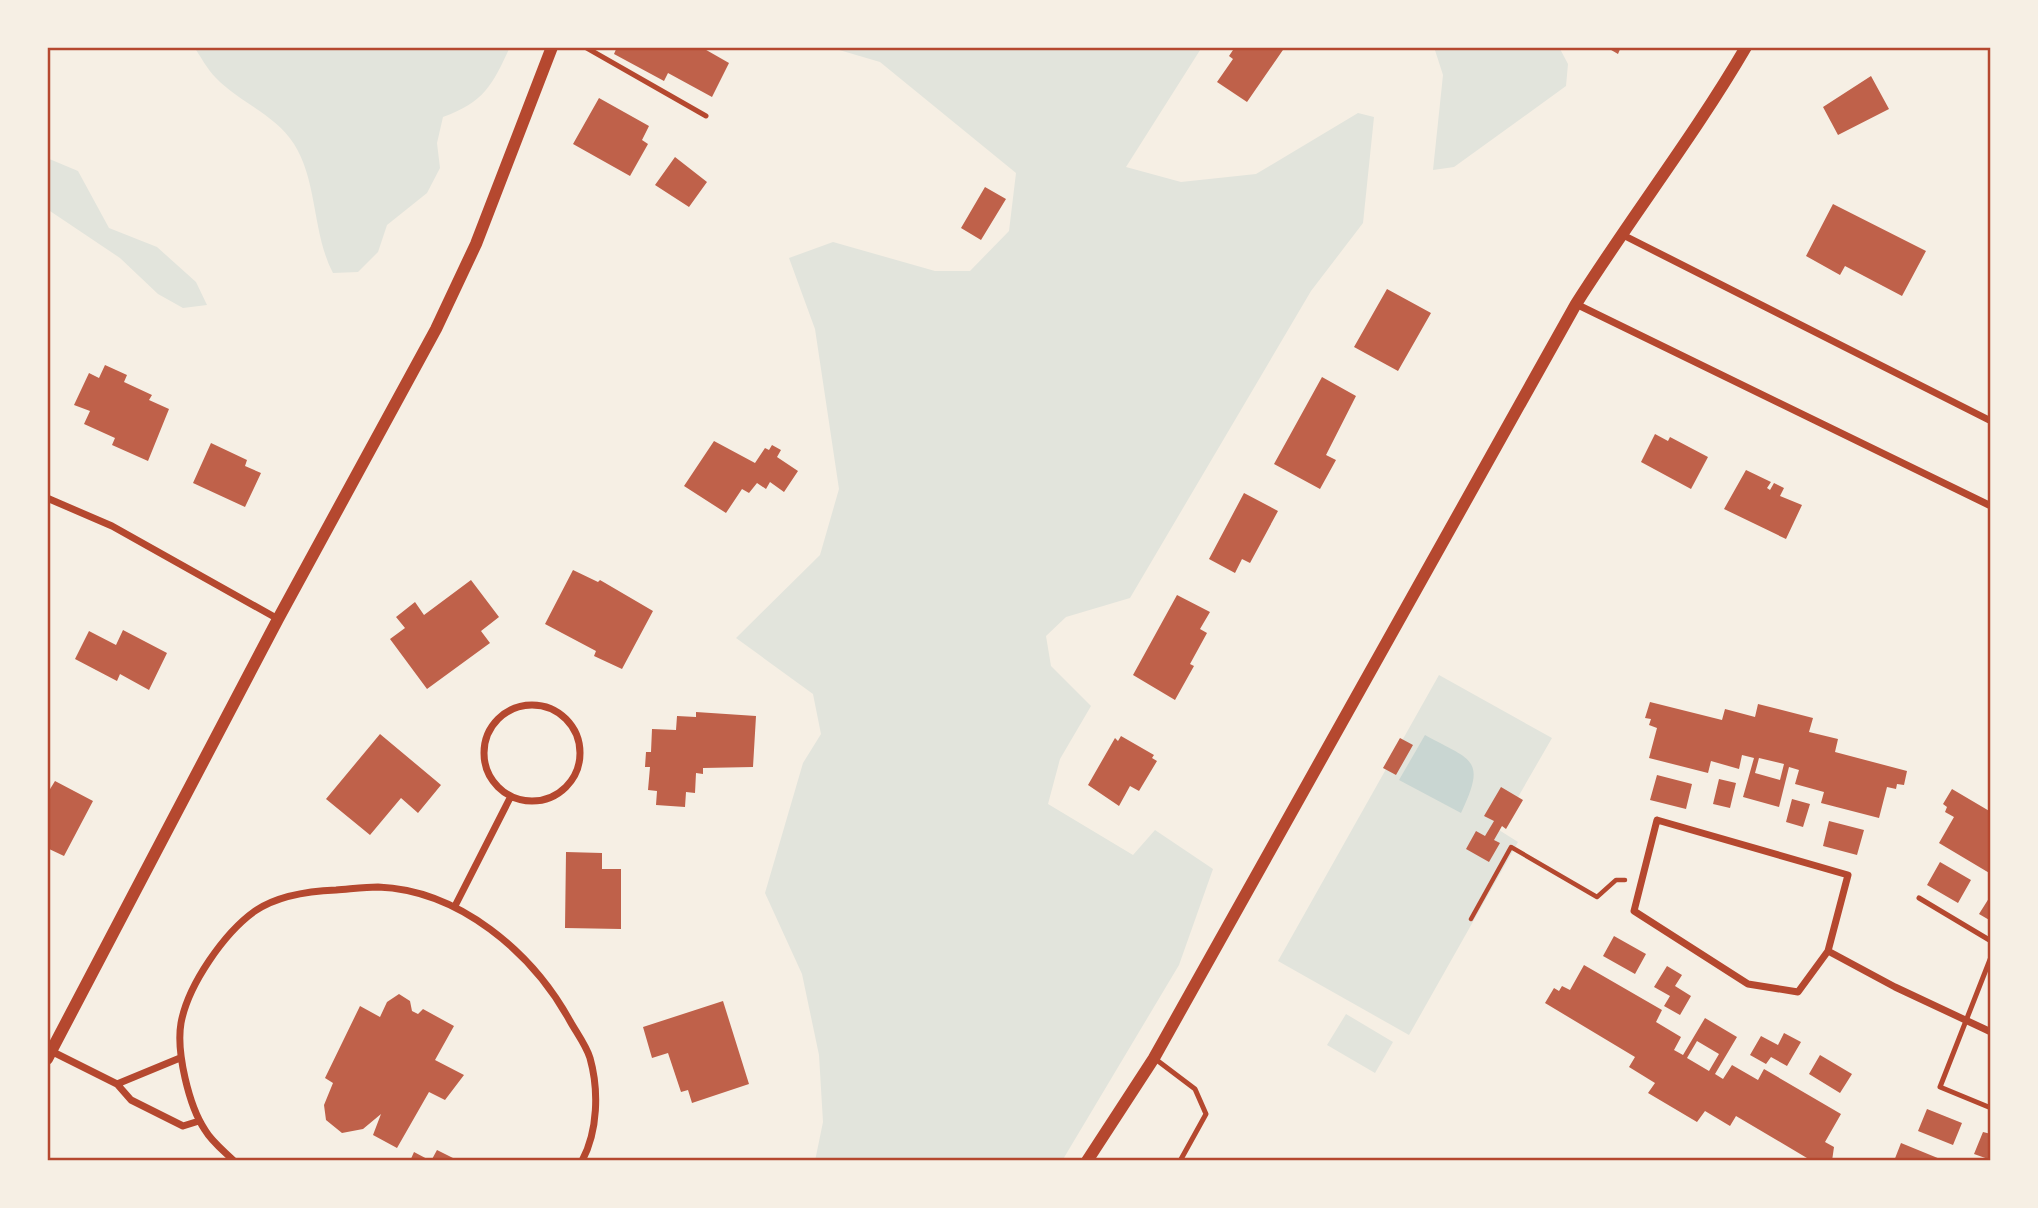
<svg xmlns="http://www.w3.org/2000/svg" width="2038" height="1208" viewBox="0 0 2038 1208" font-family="Bitter,serif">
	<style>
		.green { fill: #e2e4dc }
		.water { fill: #c9d6d2 }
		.building { fill: #bf614a; fill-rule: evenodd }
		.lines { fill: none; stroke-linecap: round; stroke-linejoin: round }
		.path { stroke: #b5482f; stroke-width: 4.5 }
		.service { stroke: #b5482f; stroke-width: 5 }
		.minor { stroke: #b5482f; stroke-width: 7 }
		.tertiary { stroke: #b5482f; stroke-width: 12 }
		.neatline { fill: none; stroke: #b5482f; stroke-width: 2.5 }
	</style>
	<rect width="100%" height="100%" fill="#f6efe4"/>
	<path class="green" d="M 194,47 L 510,47 C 492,86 484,102 443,117 L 437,143 L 440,168 L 427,193 L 387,225 L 378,252 L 358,272 L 333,273 C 312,233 318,182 294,144 C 275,114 240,103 216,78 C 207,69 201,57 194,47 Z
		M 829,47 L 1202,47 L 1126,167 L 1181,182 L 1256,174 L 1358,113 L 1374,117 L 1363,223 L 1311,291 L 1130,598 L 1066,617 L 1046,636 L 1051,666 L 1091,706 L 1060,759 L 1048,804 L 1133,855 L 1155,830 L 1213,869 L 1179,965 L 1062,1161 L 815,1161 L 823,1122 L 819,1055 L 802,974 L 765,893 L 803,763 L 821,734 L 813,694 L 736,638 L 820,555 L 839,489 L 815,329 L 789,258 L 833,242 L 935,271 L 970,271 L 1009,231 L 1016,173 L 880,62 Z
		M 1434,47 L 1559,47 L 1568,64 L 1566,86 L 1454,167 L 1433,170 L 1443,75 Z
		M 47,158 L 78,171 L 109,228 L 157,247 L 196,282 L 207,305 L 183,308 L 158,294 L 120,258 L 47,209 Z
		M 1439,675 L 1552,738 L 1499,830 L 1518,842 L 1409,1035 L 1278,961 Z
		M 1346,1014 L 1393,1042 L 1375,1073 L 1327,1045 Z"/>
	<path class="water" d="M 1425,735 C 1472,761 1487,758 1461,813 L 1399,780 Z"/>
	<path class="building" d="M 617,47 L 693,47 L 699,50 L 701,47 L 729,63 L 712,97 L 668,73 L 664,81 L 614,54 Z
		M 1235,47 L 1285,47 L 1247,102 L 1217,82 L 1233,59 L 1229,56 Z
		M 1606,47 L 1621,47 L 1618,54 Z
		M 1871,76 L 1889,109 L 1838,135 L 1823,107 Z
		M 599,98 L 649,126 L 642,140 L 648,144 L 630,176 L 573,144 Z
		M 675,157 L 707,182 L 689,207 L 655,185 Z
		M 985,187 L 1006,199 L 981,240 L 961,228 Z
		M 1833,204 L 1926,251 L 1902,296 L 1845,266 L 1840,275 L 1806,256 Z
		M 1387,289 L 1431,313 L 1398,371 L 1354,347 Z
		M 105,365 L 127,375 L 124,382 L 152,395 L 149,400 L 169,409 L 148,461 L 112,445 L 115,438 L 84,424 L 90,411 L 74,405 L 89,373 L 99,378 Z
		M 1322,377 L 1356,396 L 1326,455 L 1336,460 L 1320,489 L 1274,464 Z
		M 1655,434 L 1668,441 L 1670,437 L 1708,457 L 1691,489 L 1641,462 Z
		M 714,441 L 755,463 L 765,448 L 769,450 L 772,445 L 781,450 L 777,457 L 798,471 L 784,492 L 770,482 L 766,489 L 757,483 L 749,493 L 742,489 L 726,513 L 684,486 Z
		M 211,443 L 247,460 L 245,466 L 261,473 L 245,507 L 193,483 Z
		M 1746,470 L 1771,482 L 1767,488 L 1770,490 L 1774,483 L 1784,488 L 1780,496 L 1802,505 L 1786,539 L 1724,509 Z
		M 1244,493 L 1278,511 L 1250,563 L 1242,559 L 1235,573 L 1209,559 Z
		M 573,570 L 598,582 L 600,580 L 653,611 L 622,669 L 594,656 L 596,651 L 545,624 Z
		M 471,580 L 499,617 L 481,631 L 490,643 L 427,689 L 390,639 L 405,628 L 396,617 L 415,602 L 424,615 Z
		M 1177,595 L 1210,612 L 1200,629 L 1207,633 L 1190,664 L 1194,666 L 1175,700 L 1133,675 Z
		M 123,630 L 167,653 L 149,690 L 120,674 L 117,681 L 75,659 L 89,631 L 116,645 Z
		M 1650,702 L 1722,720 L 1725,709 L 1755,717 L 1758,704 L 1813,718 L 1809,732 L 1838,739 L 1835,752 L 1907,771 L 1904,785 L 1897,784 L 1896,789 L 1887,787 L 1879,818 L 1821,803 L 1824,792 L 1795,784 L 1799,770 L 1789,767 L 1779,807 L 1743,797 L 1754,758 L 1742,755 L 1739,769 L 1711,761 L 1708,773 L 1649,758 L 1657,728 L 1649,725 L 1651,719 L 1645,718 ZM 1759,758 L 1784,764 L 1780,780 L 1755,773 Z
		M 696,712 L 756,716 L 753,767 L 703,768 L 703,774 L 696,773 L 695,793 L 686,792 L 685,807 L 656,805 L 657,791 L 648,790 L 650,767 L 645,767 L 646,752 L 651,752 L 652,729 L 676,730 L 677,716 L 696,717 Z
		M 380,734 L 441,785 L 418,813 L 401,798 L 370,835 L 326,799 Z
		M 1121,736 L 1154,755 L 1152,758 L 1157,761 L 1139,791 L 1130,786 L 1119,806 L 1088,785 L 1115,738 L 1118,741 Z
		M 1400,738 L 1413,745 L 1396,775 L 1383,768 Z
		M 1657,775 L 1692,784 L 1686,809 L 1650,800 Z
		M 1719,779 L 1736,783 L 1730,808 L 1713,804 Z
		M 55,781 L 93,801 L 64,856 L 47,848 L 47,794 Z
		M 1501,787 L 1523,800 L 1506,829 L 1502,826 L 1494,840 L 1500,843 L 1489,862 L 1466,849 L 1476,831 L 1485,836 L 1494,821 L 1484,816 Z
		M 1952,789 L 1991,812 L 1991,874 L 1939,843 L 1954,817 L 1945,812 L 1947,807 L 1943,804 Z
		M 1792,799 L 1810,804 L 1803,827 L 1786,822 Z
		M 1829,821 L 1864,830 L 1857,855 L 1823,846 Z
		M 566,852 L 602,853 L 602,869 L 621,869 L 621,929 L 565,928 Z
		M 1940,862 L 1971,880 L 1958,903 L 1927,885 Z
		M 1991,895 L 1991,921 L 1979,914 Z
		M 1614,936 L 1646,954 L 1635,974 L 1603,956 Z
		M 1584,965 L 1662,1010 L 1656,1022 L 1681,1037 L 1674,1050 L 1683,1055 L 1705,1018 L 1737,1037 L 1715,1074 L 1723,1079 L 1732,1065 L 1758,1080 L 1764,1069 L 1841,1114 L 1825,1142 L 1834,1147 L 1832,1161 L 1812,1161 L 1736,1116 L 1730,1126 L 1705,1111 L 1697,1122 L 1648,1093 L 1655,1083 L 1629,1067 L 1635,1057 L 1545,1003 L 1554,988 L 1559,991 L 1562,986 L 1570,990 ZM 1697,1041 L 1719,1054 L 1709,1071 L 1687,1058 Z
		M 1667,966 L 1682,975 L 1675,986 L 1691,996 L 1680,1015 L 1664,1006 L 1670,996 L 1654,987 Z
		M 399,994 L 410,1001 L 412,1011 L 418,1014 L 423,1009 L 454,1026 L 435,1060 L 464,1075 L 445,1100 L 429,1092 L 397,1148 L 373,1135 L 381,1114 L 363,1129 L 342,1133 L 326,1120 L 324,1105 L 333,1083 L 325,1078 L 360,1006 L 380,1017 L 387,1002 Z
		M 723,1001 L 749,1084 L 692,1103 L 688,1090 L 681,1092 L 668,1053 L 652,1058 L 643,1027 Z
		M 1784,1033 L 1801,1042 L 1787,1066 L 1771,1057 L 1766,1064 L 1750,1055 L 1761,1036 L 1778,1045 Z
		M 1820,1055 L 1852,1074 L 1840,1093 L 1809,1074 Z
		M 1927,1109 L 1962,1123 L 1953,1145 L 1918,1131 Z
		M 1983,1132 L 1991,1134 L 1991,1160 L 1974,1154 Z
		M 1901,1143 L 1945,1161 L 1894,1161 Z
		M 437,1150 L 455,1159 L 454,1161 L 431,1161 Z
		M 414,1152 L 431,1161 L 410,1161 Z"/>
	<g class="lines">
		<path class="path" d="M 1471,919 L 1511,847 L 1597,897 L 1616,880 L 1625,880"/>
		<path class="service" d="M 585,47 L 706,116
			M 1919,898 L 1991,941
			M 1991,957 L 1940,1087 L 1991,1108
			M 1154,1058 L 1195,1089 L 1206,1114 L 1180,1161"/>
		<path class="minor" d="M 1621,234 L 1991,421
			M 1576,304 L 1991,506
			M 47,498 L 112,526 L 278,619
			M484 753a48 48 0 1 1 96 0a48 48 0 1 1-96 0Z
			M 1657,820 L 1848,875 L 1828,951 L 1798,992 L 1748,984 L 1634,911 Z
			M 455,906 L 511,796
			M 1828,951 L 1895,987 L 1991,1032
			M 51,1051 L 117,1084 L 131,1100 L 183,1126 L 199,1121
			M 117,1084 L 180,1058
			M 234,1161 C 224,1151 212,1142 205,1130 C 189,1106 176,1052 181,1023 C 188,985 224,933 255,911 C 277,896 310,891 336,890 C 350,889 365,887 378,887 C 459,890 532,952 570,1021 C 576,1032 586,1045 590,1058 C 599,1090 598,1131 582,1161"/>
		<path class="tertiary" d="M 47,1059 L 278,619 L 436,329 L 476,244 L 552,47
			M 1087,1161 L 1154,1058 L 1576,304 C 1631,217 1694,136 1746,47"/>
	</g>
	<rect width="2038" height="1208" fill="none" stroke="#f6efe4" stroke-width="98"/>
	<rect x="49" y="49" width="1940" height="1110" class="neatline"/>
</svg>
